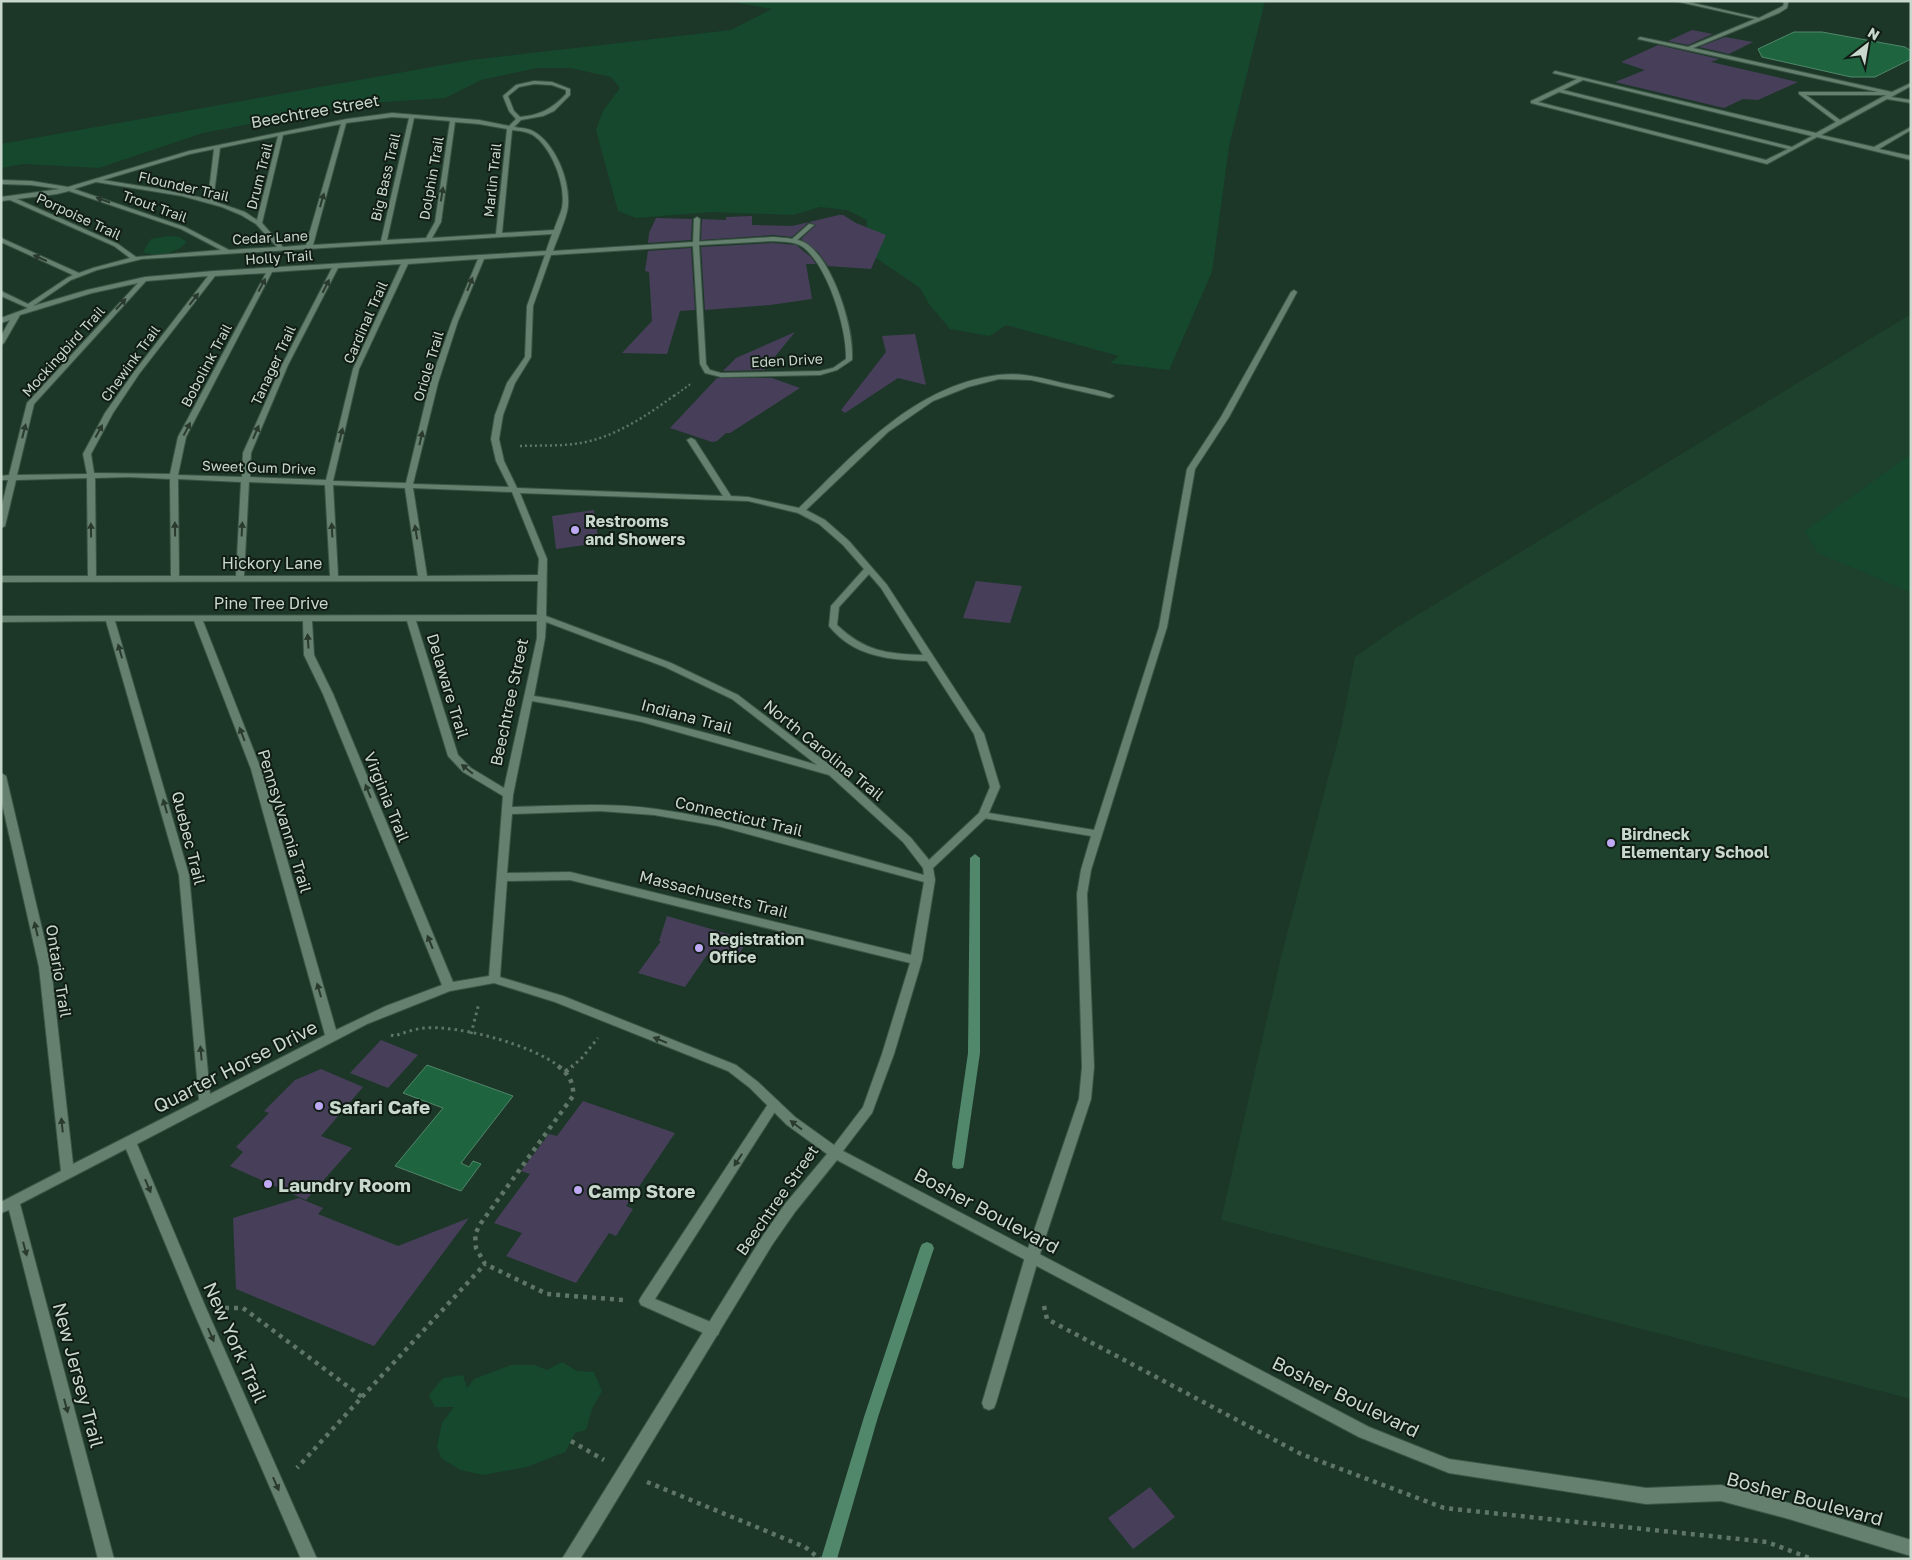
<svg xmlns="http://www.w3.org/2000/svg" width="1912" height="1560" viewBox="0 0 1912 1560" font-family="'Golos Text',sans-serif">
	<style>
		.built { fill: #1d412c }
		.green { fill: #15482d }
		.water { fill: #1e643f; stroke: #51876a }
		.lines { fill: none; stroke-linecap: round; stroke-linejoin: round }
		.stream { fill: #51876a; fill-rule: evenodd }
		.building { fill: #473f5a }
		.lane-casing { stroke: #3b5445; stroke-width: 2 }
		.street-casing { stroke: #3b5445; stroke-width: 2 }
		.path-far3 { stroke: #5f7567; stroke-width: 2; stroke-dasharray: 2 2.5; stroke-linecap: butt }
		.path-far2 { stroke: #5f7567; stroke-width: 2.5; stroke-dasharray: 2 3; stroke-linecap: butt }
		.path-far1 { stroke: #5f7567; stroke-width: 3; stroke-dasharray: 2.5 4; stroke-linecap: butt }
		.path { stroke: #5f7567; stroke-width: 4.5; stroke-dasharray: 4 5; stroke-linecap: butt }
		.lane { fill: #65806e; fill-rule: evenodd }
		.street { fill: #65806e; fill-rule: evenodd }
		.oneway { fill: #2a3a2f }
		.poi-dot { fill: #bfa9f4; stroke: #101c14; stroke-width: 2 }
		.labels { text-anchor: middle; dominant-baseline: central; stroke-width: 4; stroke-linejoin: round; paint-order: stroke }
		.far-street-label { font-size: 14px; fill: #c8d8cd; stroke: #101c14 }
		.street-label { font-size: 16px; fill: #c8d8cd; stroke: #101c14 }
		.poi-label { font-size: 16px; font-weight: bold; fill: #c8d8cd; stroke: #101c14; text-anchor: start }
		.near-street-label { font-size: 19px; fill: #c8d8cd; stroke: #101c14 }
		.near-poi-label { font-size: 19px; font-weight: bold; fill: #c8d8cd; stroke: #101c14; text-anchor: start }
	</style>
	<rect width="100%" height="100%" fill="#1c3727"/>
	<path class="built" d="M 1911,314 L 1911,1399 L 1221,1220 L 1281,957 L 1341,729 L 1355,657 L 1396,628 Z"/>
	<path class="green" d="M 726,1 L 1265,1 L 1229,146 L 1212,272 L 1169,370 L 1110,363 L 1119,356 L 1006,325 L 990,336 L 950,329 L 929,304 L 920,288 L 866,251 L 867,220 L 847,210 L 820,207 L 793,215 L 712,212 L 636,218 L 618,211 L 596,130 L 603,111 L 620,88 L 611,77 L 570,68 L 537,68 L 481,80 L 445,98 L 354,104 L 203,133 L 99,168 L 24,164 L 1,168 L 1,144 L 471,60 L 731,30 L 772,9 Z
		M 168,236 L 179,237 L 187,242 C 177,253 157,258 143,252 L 151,239 Z
		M 1911,454 L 1911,592 L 1818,553 L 1805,531 Z
		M 562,1362 L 577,1371 L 594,1372 L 602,1391 L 592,1409 L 586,1430 L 575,1433 L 565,1452 L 527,1467 L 483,1475 L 460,1470 L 441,1458 L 437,1446 L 442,1423 L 454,1407 L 435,1407 L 429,1395 L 443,1378 L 463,1375 L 467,1388 L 474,1379 L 511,1365 L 534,1365 L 547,1370 Z"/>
	<path class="water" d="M 1794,32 L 1822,32 L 1905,47 L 1911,51 L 1911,59 L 1875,77 L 1851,77 L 1762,57 L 1758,49 Z
		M 427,1065 L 513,1096 L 461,1163 L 469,1167 L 473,1161 L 481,1164 L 461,1191 L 395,1166 L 443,1108 L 403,1093 Z"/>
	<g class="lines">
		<path class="stream" d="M 975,854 L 980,858 L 980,1053 L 964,1164 L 963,1168 L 958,1169 L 953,1168 L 952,1164 L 968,1053 L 970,858 Z
			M 927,1242 L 932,1244 L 934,1248 L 878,1417 L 837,1559 L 821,1559 L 864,1417 L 920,1248 L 922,1244 Z"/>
	</g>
	<path class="building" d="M 1692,30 L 1713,34 L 1688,45 L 1668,41 Z
		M 1725,37 L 1753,42 L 1729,54 L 1699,47 Z
		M 1658,45 L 1719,59 L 1711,62 L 1798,82 L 1758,100 L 1743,99 L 1724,108 L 1615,82 L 1645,70 L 1621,62 Z
		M 839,215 L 843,215 L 856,223 L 886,235 L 871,269 L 828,266 L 818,252 L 801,239 L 816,225 L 809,222 L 792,237 L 773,235 L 701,240 L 702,219 L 726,220 L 726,217 L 752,216 L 752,225 L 792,226 Z
		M 656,218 L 692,219 L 691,240 L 648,243 L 649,233 Z
		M 773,243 L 796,245 L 811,257 L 816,264 L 806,264 L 812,299 L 770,305 L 705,310 L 701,247 Z
		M 691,248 L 695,310 L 680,311 L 667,354 L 622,353 L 652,321 L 649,272 L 645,271 L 648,251 Z
		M 795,332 L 764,370 L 723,371 L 736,358 Z
		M 915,334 L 926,385 L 898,378 L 845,413 L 841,410 L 886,352 L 882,336 Z
		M 717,378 L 772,378 L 800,388 L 730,433 L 726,433 L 717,441 L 712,442 L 670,428 Z
		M 594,510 L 599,543 L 556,549 L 552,516 Z
		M 976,581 L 1022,586 L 1010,623 L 963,618 Z
		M 667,916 L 748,940 L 733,963 L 707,955 L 685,987 L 638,973 L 661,941 L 659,941 Z
		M 381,1040 L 418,1055 L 388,1088 L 350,1073 Z
		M 321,1069 L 363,1087 L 321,1136 L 352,1148 L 306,1200 L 230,1166 L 243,1152 L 236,1147 L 269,1113 L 264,1111 L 295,1080 Z
		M 583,1101 L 675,1133 L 626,1206 L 633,1209 L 616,1236 L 609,1233 L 576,1283 L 506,1256 L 522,1233 L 494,1223 L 530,1174 L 521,1171 L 549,1134 L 557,1136 Z
		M 299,1198 L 323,1208 L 318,1214 L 398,1246 L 469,1218 L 374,1346 L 236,1289 L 233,1218 Z
		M 1150,1487 L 1175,1517 L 1133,1549 L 1108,1518 Z"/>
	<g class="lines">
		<g class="lane-casing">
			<path id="lane" d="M 1675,1 L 1684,1 L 1759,18 L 1783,6 L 1784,3 L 1782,1 L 1787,1 L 1788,3 L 1787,8 L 1779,13 L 1693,48 L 1892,92 L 1911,83 L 1911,86 L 1891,97 L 1911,100 L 1911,103 L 1887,99 L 1821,135 L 1874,147 L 1911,127 L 1911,130 L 1879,149 L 1911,156 L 1911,160 L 1817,137 L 1767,164 L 1531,103 L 1531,101 L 1577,79 L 1553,73 L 1555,71 L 1816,133 L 1836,122 L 1799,94 L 1799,92 L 1878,92 L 1638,39 L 1640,37 L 1688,47 L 1755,19 ZM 1583,80 L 1812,136 L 1792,147 L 1563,90 ZM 1559,92 L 1788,149 L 1766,160 L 1538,102 ZM 1806,95 L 1886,95 L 1840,120 Z
				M 697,217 L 700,219 L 699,244 L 696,246 L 693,244 L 694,219 Z
				M 809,224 L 814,225 L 795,242 L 791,242 L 791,240 Z
				M 1294,290 L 1297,292 L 1229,417 L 1195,469 L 1167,627 L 1091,870 L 1087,894 L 1094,1067 L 1091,1099 L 1039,1257 L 996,1403 L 994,1408 L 989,1410 L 984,1408 L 982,1403 L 1025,1257 L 1079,1099 L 1082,1067 L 1077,894 L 1081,870 L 1091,836 L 983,818 L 978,815 L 983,812 L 1094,830 L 1159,627 L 1187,469 L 1221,417 L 1291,292 Z
				M 774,1099 L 778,1101 L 780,1104 L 778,1107 L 655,1299 L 718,1325 L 720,1330 L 718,1335 L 713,1336 L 708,1335 L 641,1305 L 639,1301 L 641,1297 L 770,1101 Z"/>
		</g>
		<g class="street-casing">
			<path id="street" d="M 534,81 L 552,82 L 570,89 L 570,95 L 554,111 L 543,116 L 521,120 L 514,127 C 520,128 528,128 533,131 C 556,144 570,181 568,206 C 567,218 557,239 553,251 L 773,237 C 784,238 798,238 807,244 C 834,263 854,328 852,360 L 837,370 L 820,375 L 721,377 L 705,373 L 700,364 L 693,246 L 551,255 L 533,306 L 531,357 L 515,383 L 503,415 L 499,439 L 504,461 L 517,488 L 723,496 L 687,440 L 691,438 L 695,440 L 731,496 L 748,497 L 799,508 C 857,452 913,386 998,375 C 1020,372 1042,378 1062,383 C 1075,386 1104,390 1114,396 L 1110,398 L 1031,380 L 999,379 L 968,387 L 933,401 L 888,432 L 806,510 L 825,520 L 849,541 L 887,585 L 984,734 L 1000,787 L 987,817 L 933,868 L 935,880 L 922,960 L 894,1054 L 872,1113 L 843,1151 L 1369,1427 L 1449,1459 L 1646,1488 L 1721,1485 L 1789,1503 L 1911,1540 L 1911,1556 L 1789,1519 L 1721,1501 L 1646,1504 L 1449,1473 L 1359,1437 L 837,1160 L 795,1212 L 772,1245 L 596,1534 L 580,1559 L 562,1559 L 762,1237 L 785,1204 L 827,1154 L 787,1125 L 750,1088 L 728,1071 L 555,1002 L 494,983 L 450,991 L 367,1024 L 137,1144 L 206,1308 L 317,1559 L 301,1559 L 192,1308 L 126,1149 L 20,1204 L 114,1559 L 98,1559 L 9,1210 L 1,1213 L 1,1202 L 61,1171 L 39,967 L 1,799 L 1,773 L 6,776 L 51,967 L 73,1164 L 199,1100 L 179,875 L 106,621 L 1,622 L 1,616 L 537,615 L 538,581 L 1,582 L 1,576 L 88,576 L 87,478 L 16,480 L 5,526 L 1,528 L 1,509 L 8,480 L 1,480 L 1,476 L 9,475 L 27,403 L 138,283 L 92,293 L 20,315 L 4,343 L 1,345 L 1,336 L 10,320 L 1,323 L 1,318 L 28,308 L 1,296 L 1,291 L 28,304 L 67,278 L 73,275 L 1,242 L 1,238 L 79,273 L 93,268 L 130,258 L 114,246 L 10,200 L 1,201 L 1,197 L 60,189 L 31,185 L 1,184 L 1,180 L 31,181 L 68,187 L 189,151 L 347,119 L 392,113 L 479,120 L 509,126 L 516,119 L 509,111 L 503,96 L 516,85 ZM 534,84 L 552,85 L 566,90 L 566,94 C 552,109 540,115 520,117 L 514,111 L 508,96 L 519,87 ZM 392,117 L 409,118 L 381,241 L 313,245 L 346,123 ZM 414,118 L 450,121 L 435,222 L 426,238 L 387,240 ZM 455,122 L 479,124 L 507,129 L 496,234 L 432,238 L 441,222 ZM 341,124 L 306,245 L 283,247 L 262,223 L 283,135 ZM 512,130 C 522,131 531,132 538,139 C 554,154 566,187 562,208 C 560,215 556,223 554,230 L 502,233 ZM 278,136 L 257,220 L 245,212 L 213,201 L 220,148 ZM 214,149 L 208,199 L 159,189 L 103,180 L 190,154 ZM 96,182 L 182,196 L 222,207 L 241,215 L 256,224 L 277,247 L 229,250 L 185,227 L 74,189 ZM 69,191 L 181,229 L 221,250 L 136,257 L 118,244 L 17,199 L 57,194 ZM 552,234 L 546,251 L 214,271 L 145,277 L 87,290 L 33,306 L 71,280 L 97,270 L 142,259 ZM 773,241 C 783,242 795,241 803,247 C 828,266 847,329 846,359 L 833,368 L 820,371 L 721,373 L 710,370 L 706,364 L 699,245 ZM 545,255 L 527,306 L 525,357 L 507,383 L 495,415 L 491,439 L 496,461 L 509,487 L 413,484 L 438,383 L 458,321 L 484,259 ZM 478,259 L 452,321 L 430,383 L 406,483 L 333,481 L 359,369 L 408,264 ZM 401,264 L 353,369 L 326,480 L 250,477 L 251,453 L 288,365 L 338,268 ZM 332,268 L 282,365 L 243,453 L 242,477 L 178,475 L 186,437 L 272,272 ZM 266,273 L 178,437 L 170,474 L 94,473 L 91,454 L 113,413 L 139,374 L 215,276 ZM 208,276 L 134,372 L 105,413 L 83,454 L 87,474 L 17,475 L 34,404 L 146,281 ZM 129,477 L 170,479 L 171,576 L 96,576 L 95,478 ZM 178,479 L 241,482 L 236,576 L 179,576 ZM 249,482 L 325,485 L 330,576 L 244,576 ZM 333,485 L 405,488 L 418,576 L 338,576 ZM 413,488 L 512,492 L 539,559 L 538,575 L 427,576 ZM 520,493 L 748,501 L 798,513 L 819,524 L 843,545 L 864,569 L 831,606 L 829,626 C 854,657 890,660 927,661 L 974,734 L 990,787 L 979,813 L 929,860 L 911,838 L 840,773 L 738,695 L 671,663 L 546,616 L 547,559 ZM 869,574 L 881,588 L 923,655 C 887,654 864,651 837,625 L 839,607 ZM 115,621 L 194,621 L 251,769 L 325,1035 L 210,1094 L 189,875 ZM 203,621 L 303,621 L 304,655 L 323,694 L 442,985 L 386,1006 L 336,1030 L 261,769 ZM 312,621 L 407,621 L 448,756 L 463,772 L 503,796 L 489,976 L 453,982 L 333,694 L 314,655 ZM 416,621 L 537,621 L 537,638 L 504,788 L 471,768 L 458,755 ZM 546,622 L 665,667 L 732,699 L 817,765 C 724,737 630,710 534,696 L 545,638 ZM 532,701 L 566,707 L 642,722 L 829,775 L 903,842 L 923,868 L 924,875 C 835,851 747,822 656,809 C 608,802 560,806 512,807 L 513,795 ZM 600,811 L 654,815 L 718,826 L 924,882 L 911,955 L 570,872 L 507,873 L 512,814 ZM 570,880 L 910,963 L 882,1054 L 863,1107 L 834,1145 L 795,1117 L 758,1082 L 736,1065 L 563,996 L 500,977 L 507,881 Z"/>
		</g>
		<path class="path-far3" d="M 674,396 L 692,383"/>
		<path class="path-far2" d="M 520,446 C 543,445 567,447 590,441 C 621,433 649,414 675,395"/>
		<path class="path-far1" d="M 471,1034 L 479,1003
			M 391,1035 L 394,1036 C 404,1033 414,1029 424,1028 C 460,1025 532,1045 560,1067
			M 571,1067 L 581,1059 L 598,1038"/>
		<path class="path" d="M 558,1066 C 569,1074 574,1083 573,1096 L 481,1223 L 475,1234 L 476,1248 L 485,1264 L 547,1294 L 623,1300
			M 565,1072 L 573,1066
			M 1044,1306 L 1047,1319 L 1301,1454 L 1444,1508 L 1767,1542 L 1812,1559
			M 225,1308 L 243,1308 L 362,1397 L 297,1468
			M 362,1397 L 485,1264
			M 571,1441 L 604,1460
			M 647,1482 L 805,1547 L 820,1559"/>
		<use href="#lane" class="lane"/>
		<use href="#street" class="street"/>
	</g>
	<defs><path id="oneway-solid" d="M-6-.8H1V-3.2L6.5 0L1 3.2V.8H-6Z" transform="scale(1.25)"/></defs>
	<g class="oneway">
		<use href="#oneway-solid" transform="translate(442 194) rotate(-81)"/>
		<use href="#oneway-solid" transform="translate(103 200) rotate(-161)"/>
		<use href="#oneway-solid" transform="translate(322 200) rotate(-74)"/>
		<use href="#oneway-solid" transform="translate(40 258) rotate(-156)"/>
		<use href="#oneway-solid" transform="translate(470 284) rotate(-68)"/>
		<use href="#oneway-solid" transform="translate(262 285) rotate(-62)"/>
		<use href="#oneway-solid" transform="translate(326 286) rotate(-63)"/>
		<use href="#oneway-solid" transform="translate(194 299) rotate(-52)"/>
		<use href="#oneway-solid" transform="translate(121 304) rotate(-47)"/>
		<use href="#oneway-solid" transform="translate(187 429) rotate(-62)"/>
		<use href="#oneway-solid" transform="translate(24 431) rotate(-76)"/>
		<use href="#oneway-solid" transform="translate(99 431) rotate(-61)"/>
		<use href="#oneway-solid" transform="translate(256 432) rotate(-67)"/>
		<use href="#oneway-solid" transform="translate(341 435) rotate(-76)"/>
		<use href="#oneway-solid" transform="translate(421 438) rotate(-77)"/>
		<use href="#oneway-solid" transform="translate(175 529) rotate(-91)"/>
		<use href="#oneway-solid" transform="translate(242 529) rotate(-87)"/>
		<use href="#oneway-solid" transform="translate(91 530) rotate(-91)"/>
		<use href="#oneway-solid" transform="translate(332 530) rotate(-93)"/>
		<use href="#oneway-solid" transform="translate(416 532) rotate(-99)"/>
		<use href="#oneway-solid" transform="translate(308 641) rotate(-94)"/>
		<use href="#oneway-solid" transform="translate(120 651) rotate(-106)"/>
		<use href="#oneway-solid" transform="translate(242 734) rotate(-111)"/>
		<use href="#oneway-solid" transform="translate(467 769) rotate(-141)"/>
		<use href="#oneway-solid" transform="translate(368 791) rotate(-112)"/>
		<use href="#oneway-solid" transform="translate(165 806) rotate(-106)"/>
		<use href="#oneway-solid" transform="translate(36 929) rotate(-103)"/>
		<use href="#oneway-solid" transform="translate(430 942) rotate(-112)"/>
		<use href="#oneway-solid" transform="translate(319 990) rotate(-106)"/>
		<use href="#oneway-solid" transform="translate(660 1040) rotate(-158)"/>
		<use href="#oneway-solid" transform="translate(201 1053) rotate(-95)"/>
		<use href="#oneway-solid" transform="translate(62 1125) rotate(-96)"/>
		<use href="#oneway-solid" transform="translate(796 1125) rotate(-143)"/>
		<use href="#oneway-solid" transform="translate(738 1160) rotate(123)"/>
		<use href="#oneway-solid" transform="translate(148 1186) rotate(67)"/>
		<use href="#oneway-solid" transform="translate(25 1249) rotate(75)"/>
		<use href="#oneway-solid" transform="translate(211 1335) rotate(66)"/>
		<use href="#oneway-solid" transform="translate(66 1406) rotate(75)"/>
		<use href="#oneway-solid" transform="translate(276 1484) rotate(66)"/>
	</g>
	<g class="poi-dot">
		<circle cx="575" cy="530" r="5"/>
		<circle cx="1611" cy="843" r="5"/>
		<circle cx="699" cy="948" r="5"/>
		<circle cx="319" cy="1106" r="5"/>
		<circle cx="268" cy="1184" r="5"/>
		<circle cx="578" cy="1190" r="5"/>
	</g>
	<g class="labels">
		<g class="far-street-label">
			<text transform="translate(259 176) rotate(-76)">Drum Trail</text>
			<text transform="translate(385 177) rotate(-77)">Big Bass Trail</text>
			<text transform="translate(431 178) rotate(-80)">Dolphin Trail</text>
			<text transform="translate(492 180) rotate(-84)">Marlin Trail</text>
			<text transform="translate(184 186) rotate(13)">Flounder Trail</text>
			<text transform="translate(155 206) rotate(20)">Trout Trail</text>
			<text transform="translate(79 216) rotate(25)">Porpoise Trail</text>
			<text transform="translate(270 237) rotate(-3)">Cedar Lane</text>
			<text transform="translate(279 257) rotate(-4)">Holly Trail</text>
			<text transform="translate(365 322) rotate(-66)">Cardinal Trail</text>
			<text transform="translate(63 351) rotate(-48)">Mockingbird Trail</text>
			<text transform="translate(787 360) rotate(-3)">Eden Drive</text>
			<text transform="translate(130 363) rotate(-54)">Chewink Trail</text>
			<text transform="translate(206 365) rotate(-62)">Bobolink Trail</text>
			<text transform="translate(273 365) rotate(-65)">Tanager Trail</text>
			<text transform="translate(428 366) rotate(-73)">Oriole Trail</text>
			<text transform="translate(259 467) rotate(2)">Sweet Gum Drive</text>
		</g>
		<g class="street-label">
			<text transform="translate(315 111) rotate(-10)">Beechtree Street</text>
			<text x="272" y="563">Hickory Lane</text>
			<text x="271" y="603">Pine Tree Drive</text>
			<text transform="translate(448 686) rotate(73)">Delaware Trail</text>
			<text transform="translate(509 702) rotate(-78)">Beechtree Street</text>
			<text transform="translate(687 716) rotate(15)">Indiana Trail</text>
			<text transform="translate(824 750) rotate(39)">North Carolina Trail</text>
			<text transform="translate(387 797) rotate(68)">Virginia Trail</text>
			<text transform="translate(739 816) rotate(13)">Connecticut Trail</text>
			<text transform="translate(285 821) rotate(73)">Pennsylvannia Trail</text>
			<text transform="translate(189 838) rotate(76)">Quebec Trail</text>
			<text transform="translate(714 894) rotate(14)">Massachusetts Trail</text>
			<text transform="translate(59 971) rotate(81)">Ontario Trail</text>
			<text transform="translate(777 1200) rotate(-55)">Beechtree Street</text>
		</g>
		<g class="poi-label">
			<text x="585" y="521">Restrooms<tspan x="585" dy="18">and Showers</tspan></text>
			<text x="1621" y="834">Birdneck<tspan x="1621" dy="18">Elementary School</tspan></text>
			<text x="709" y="939">Registration<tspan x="709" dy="18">Office</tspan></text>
		</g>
		<g class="near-street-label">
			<text transform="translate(235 1066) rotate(-27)">Quarter Horse Drive</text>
			<text transform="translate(987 1210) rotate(28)">Bosher Boulevard</text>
			<text transform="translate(236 1342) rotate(66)">New York Trail</text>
			<text transform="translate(79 1375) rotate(75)">New Jersey Trail</text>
			<text transform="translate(1346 1396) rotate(26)">Bosher Boulevard</text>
			<text transform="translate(1805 1498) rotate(15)">Bosher Boulevard</text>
		</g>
		<g class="near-poi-label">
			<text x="329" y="1106">Safari Cafe</text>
			<text x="278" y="1184">Laundry Room</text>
			<text x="588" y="1190">Camp Store</text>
		</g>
	</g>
	<rect width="1912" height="1560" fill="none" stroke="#c8d8cd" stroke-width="5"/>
	<g transform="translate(1867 45) rotate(31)" stroke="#101c14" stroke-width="4" paint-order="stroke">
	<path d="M0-4L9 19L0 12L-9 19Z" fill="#c8d8cd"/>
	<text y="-8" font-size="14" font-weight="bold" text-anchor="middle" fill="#c8d8cd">N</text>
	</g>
</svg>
